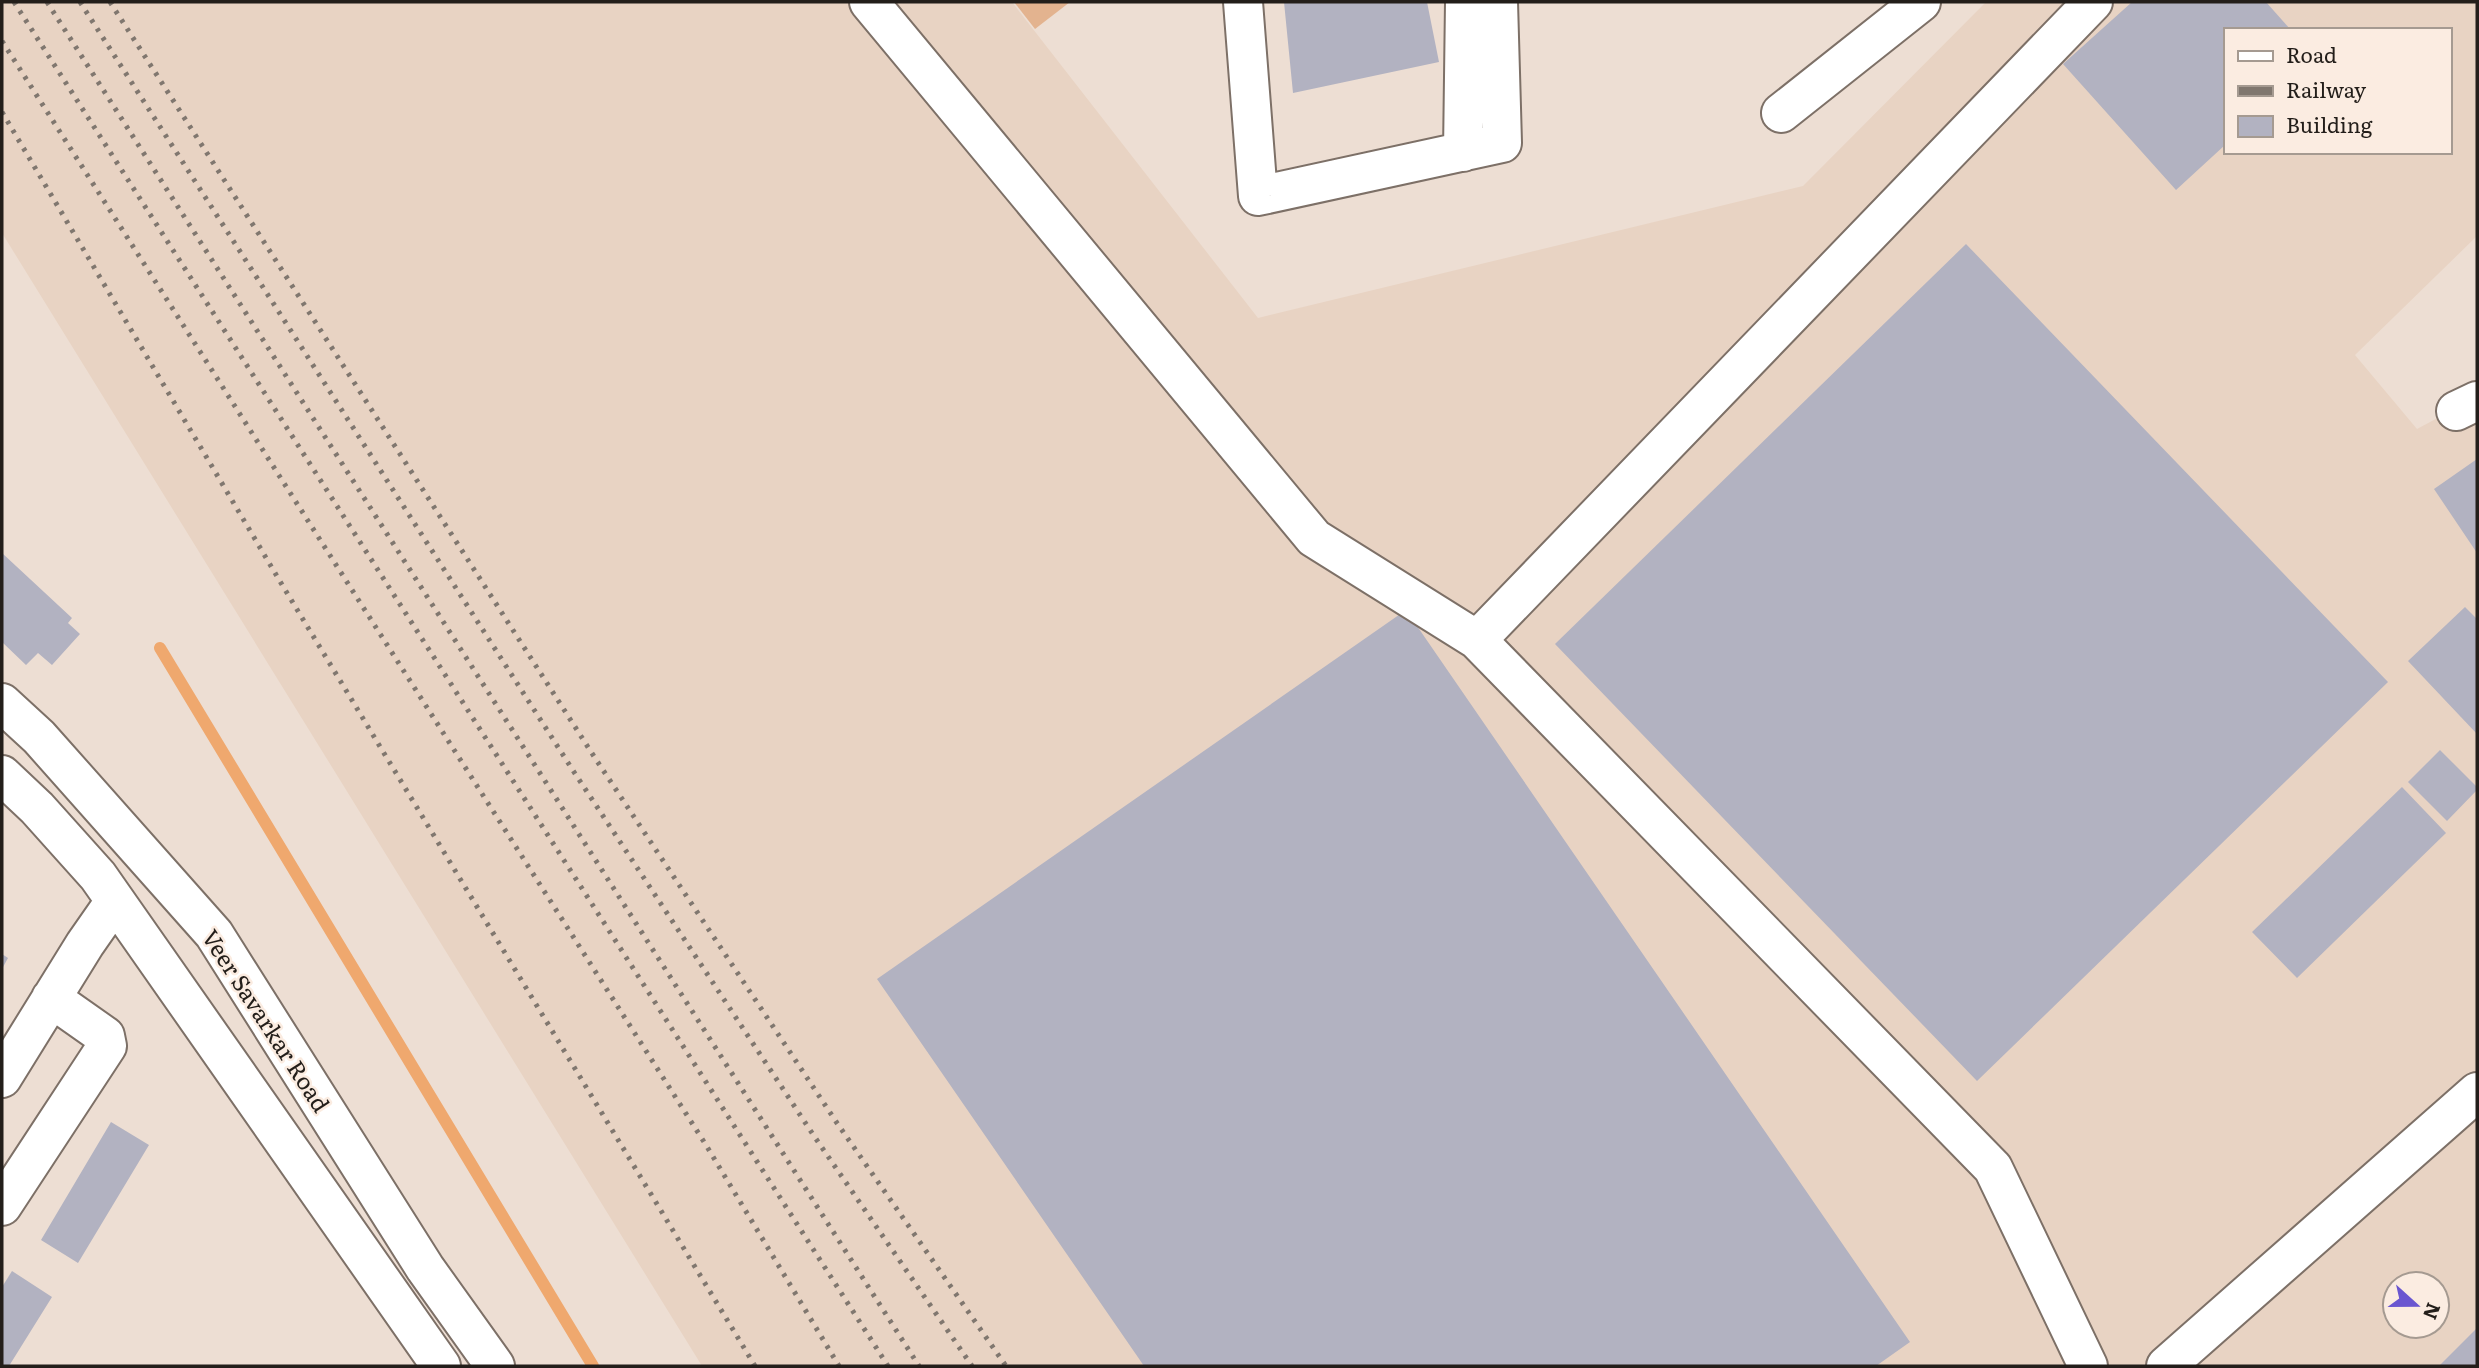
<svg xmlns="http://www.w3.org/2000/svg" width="2479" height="1368" viewBox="0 0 2479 1368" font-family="Literata,serif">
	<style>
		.built { fill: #e8d3c3; fill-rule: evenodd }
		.green { fill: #e3b38f }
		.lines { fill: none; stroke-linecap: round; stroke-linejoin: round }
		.stream { stroke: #efa86e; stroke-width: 12 }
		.building { fill: #b2b2c1 }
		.minor-casing { stroke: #7d7067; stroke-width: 42 }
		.minor { stroke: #fff; stroke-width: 38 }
		.rail { stroke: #80776f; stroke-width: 5; stroke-dasharray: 3.5 7; stroke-linecap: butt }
		.labels { text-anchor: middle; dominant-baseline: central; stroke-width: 5; stroke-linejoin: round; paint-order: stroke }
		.street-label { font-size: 23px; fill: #231e1a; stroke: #fbece1 }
	</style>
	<rect width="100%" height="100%" fill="#edded3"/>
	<path class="built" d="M 2,2 L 1012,2 L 1258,318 L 1803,186 L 1986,2 L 2477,2 L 2477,236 L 2355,355 L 2417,429 L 2477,397 L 2477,1366 L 702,1366 L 2,233 ZM 2225,30 L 2449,30 L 2449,152 L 2225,152 ZM 2395,1284 L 2437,1284 L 2437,1326 L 2395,1326 Z"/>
	<path class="green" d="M 1014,2 L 1070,2 L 1035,29 Z"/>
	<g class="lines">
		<path class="stream" d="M 160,648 L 593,1366"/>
	</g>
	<path class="building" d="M 1284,2 L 1427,2 L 1439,62 L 1293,93 Z
		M 2132,2 L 2266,2 L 2291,30 L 2225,30 L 2225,145 L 2176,190 L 2063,64 Z
		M 1966,244 L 2388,682 L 1977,1081 L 1555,644 Z
		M 2477,459 L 2477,553 L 2434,489 Z
		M 2,553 L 72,618 L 68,623 L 80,634 L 52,665 L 38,653 L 26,665 L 2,642 Z
		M 2465,607 L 2477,619 L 2477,734 L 2408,661 Z
		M 1406,610 L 1910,1342 L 1876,1366 L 1144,1366 L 877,979 Z
		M 2440,750 L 2477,787 L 2477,790 L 2447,821 L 2408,782 Z
		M 2402,787 L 2446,833 L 2297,978 L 2252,932 Z
		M 2,954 L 8,958 L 2,969 Z
		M 111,1122 L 149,1145 L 78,1263 L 41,1240 Z
		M 12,1271 L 52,1297 L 9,1366 L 2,1366 L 2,1287 Z
		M 2477,1328 L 2477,1366 L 2439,1366 Z"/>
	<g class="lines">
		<g class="minor-casing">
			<path id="minor" d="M 869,2 L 1314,538 L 1477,640 L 1993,1168 L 2088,1366
				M 1243,2 L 1258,196 L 1502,143 L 1498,2
				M 1781,113 L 1921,2
				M 1463,152 L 1465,2
				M 2456,411 L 2477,401
				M 1477,640 L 2093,2
				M 2,703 L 39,737 L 214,934 L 425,1268 L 495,1366
				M 2,775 L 37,808 L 98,876 L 441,1366
				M 2,1078 L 85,944 L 115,901
				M 2,1206 L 107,1046 L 105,1036 L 51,998
				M 2166,1366 L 2477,1092"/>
		</g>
		<use href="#minor" class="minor"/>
		<path class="rail" d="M 14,2 L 888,1366
			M 47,2 L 919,1366
			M 80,2 L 574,772 L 814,1136 L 972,1366
			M 110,2 L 595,758 L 837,1123 L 1006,1366
			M 2,41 L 706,1145 L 839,1366
			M 2,112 L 281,583 L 755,1366"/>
	</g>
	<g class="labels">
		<g class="street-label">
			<text transform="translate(267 1020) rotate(57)">Veer Savarkar Road</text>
		</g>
	</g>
	<rect width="2479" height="1368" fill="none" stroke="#231e1a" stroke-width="7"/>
	<rect x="2224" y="28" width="228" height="126" fill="#fbece1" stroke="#a59a91" stroke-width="2"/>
	<rect x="2238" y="51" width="35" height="10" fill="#ffffff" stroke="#a59a91" stroke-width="2"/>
	<text x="2286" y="63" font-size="21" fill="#231e1a">Road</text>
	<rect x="2238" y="86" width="35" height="10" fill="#80776f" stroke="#a59a91" stroke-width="2"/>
	<text x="2286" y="98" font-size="21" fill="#231e1a">Railway</text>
	<rect x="2238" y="116" width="35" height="21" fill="#b2b2c1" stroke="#a59a91" stroke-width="2"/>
	<text x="2286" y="133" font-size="21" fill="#231e1a">Building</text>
	<g transform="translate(2416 1305) rotate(111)"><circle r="33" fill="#fbece1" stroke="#a59a91" stroke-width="2"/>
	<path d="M0-5L12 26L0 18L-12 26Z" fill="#6a56d0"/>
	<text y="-10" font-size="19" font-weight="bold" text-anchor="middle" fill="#231e1a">N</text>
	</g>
</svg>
